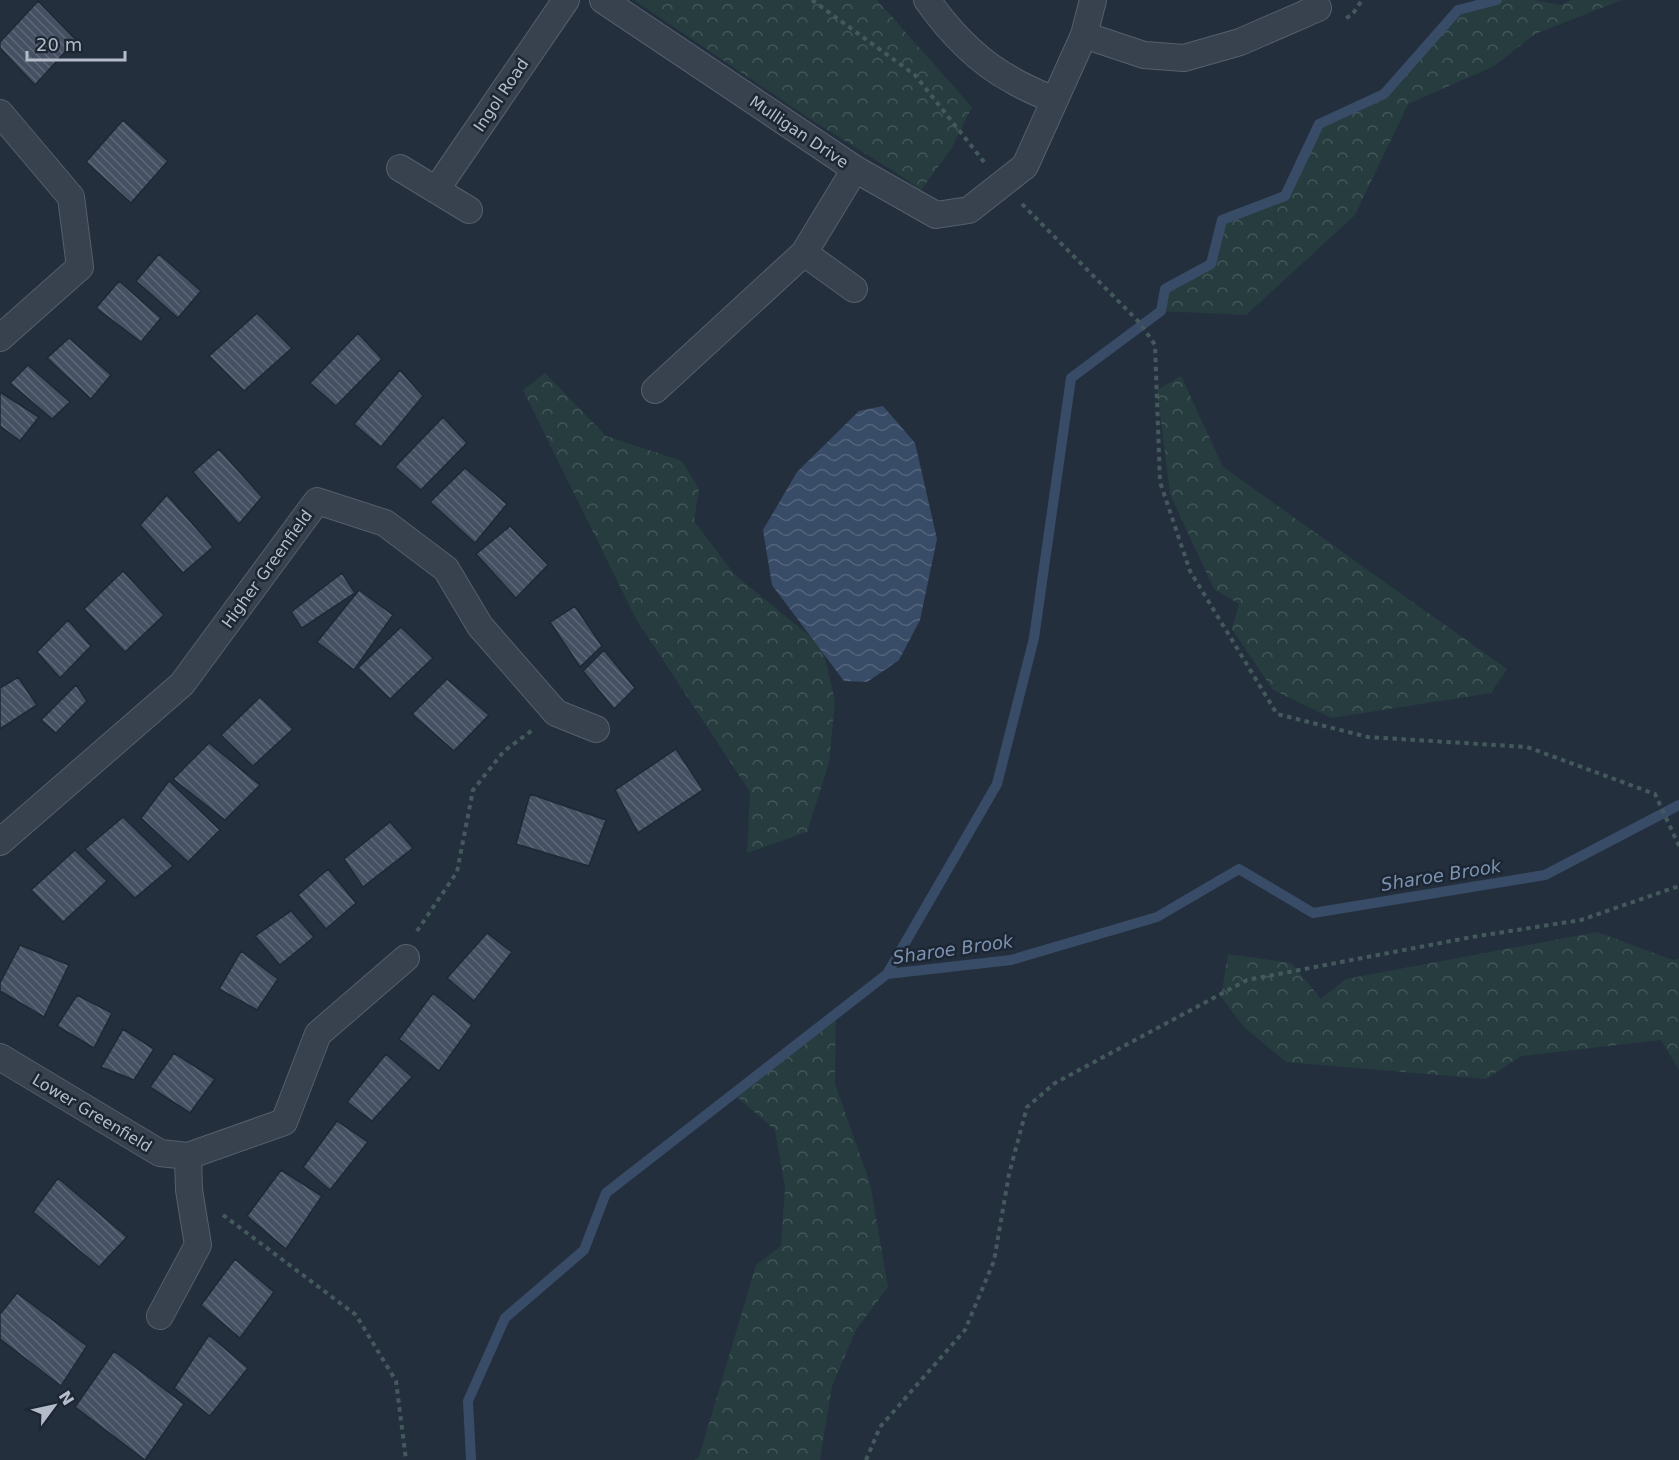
<svg xmlns="http://www.w3.org/2000/svg" width="1679" height="1460" viewBox="0 0 1679 1460" font-family="'DejaVu Sans',sans-serif">
	<style>
		.forest { fill: url(#forest-crowns) }
		.water { fill: url(#water-waves) }
		.lines { fill: none; stroke-linecap: round; stroke-linejoin: round }
		.stream { stroke: #394c67; stroke-width: 10 }
		.building { fill: url(#building-back-hatch); stroke: #1f2835; stroke-width: 1.5 }
		.street-casing { stroke: #565f6c; stroke-width: 28 }
		.path { stroke: #44595c; stroke-width: 4; stroke-dasharray: 4.5 4.5; stroke-linecap: butt }
		.street { stroke: #38414e; stroke-width: 26 }
		.labels { text-anchor: middle; dominant-baseline: central; stroke-width: 5; stroke-linejoin: round; paint-order: stroke }
		.street-label { font-size: 16px; fill: #b4bcc9; stroke: #1d2633 }
		.water-label { font-size: 18px; font-style: italic; fill: #7c92b1; stroke: #1d2633 }
	</style>
	<defs>
		<pattern id="forest-crowns" width="20" height="18" patternUnits="userSpaceOnUse" patternTransform="scale(1.5)"><rect width="20" height="18" fill="#263c3f"/><path d="M2 6a3 3 0 1 1 6 0M12 15a3 3 0 1 1 6 0" fill="none" stroke="#435659"/></pattern>
		<pattern id="water-waves" width="16" height="10" patternUnits="userSpaceOnUse" patternTransform="scale(1.5)"><rect width="16" height="10" fill="#394c67"/><path d="M0 5q4-4 8 0t8 0" fill="none" stroke="#53647b"/></pattern>
		<pattern id="building-back-hatch" width="6" height="6" patternUnits="userSpaceOnUse" patternTransform="scale(1.5)"><rect width="6" height="6" fill="#455162"/><path d="M-1 5l2 2M0 0l6 6M5-1l2 2" fill="none" stroke="#5d6877"/></pattern>
	</defs>
	<rect width="100%" height="100%" fill="#242f3e"/>
	<path class="forest" d="M 634,0 L 877,0 L 972,107 L 951,149 L 921,190 L 898,174 L 810,119 Z
		M 1497,0 L 1535,0 L 1560,5 L 1571,0 L 1622,0 L 1535,34 L 1494,66 L 1408,104 L 1355,215 L 1246,315 L 1161,311 L 1165,289 L 1211,264 L 1222,220 L 1285,196 L 1319,124 L 1384,94 L 1458,10 Z
		M 545,373 L 606,436 L 682,461 L 699,489 L 694,521 L 735,575 L 822,646 L 835,701 L 829,763 L 807,832 L 747,853 L 750,792 L 636,619 L 523,390 Z
		M 1181,376 L 1223,467 L 1507,669 L 1491,693 L 1332,718 L 1273,690 L 1232,629 L 1239,604 L 1214,589 L 1170,494 L 1157,390 Z
		M 1597,932 L 1673,960 L 1679,959 L 1679,1070 L 1661,1040 L 1521,1056 L 1486,1079 L 1286,1062 L 1244,1027 L 1221,997 L 1228,954 L 1291,963 L 1321,999 L 1346,979 Z
		M 836,1008 L 835,1084 L 870,1183 L 888,1287 L 856,1330 L 832,1386 L 820,1460 L 694,1460 L 699,1457 L 756,1265 L 781,1246 L 785,1188 L 775,1130 L 737,1097 Z"/>
	<path class="water" d="M 883,406 L 915,443 L 937,539 L 920,620 L 899,660 L 867,682 L 844,681 L 772,585 L 763,530 L 797,472 L 859,411 Z"/>
	<g class="lines">
		<path class="stream" d="M 887,974 L 997,784 L 1034,638 L 1071,378 L 1161,311 L 1165,289 L 1211,264 L 1222,220 L 1285,196 L 1319,124 L 1384,94 L 1458,10 L 1497,0
			M 471,1460 L 468,1401 L 505,1318 L 584,1250 L 606,1193 L 887,974 L 1011,960 L 1157,917 L 1239,869 L 1313,913 L 1545,875 L 1679,805"/>
	</g>
	<path class="building" d="M 38,1 L 76,40 L 35,85 L 0,48 L 0,42 Z
		M 123,120 L 168,161 L 131,203 L 86,162 Z
		M 159,254 L 201,291 L 178,318 L 136,281 Z
		M 119,281 L 161,318 L 141,342 L 96,308 Z
		M 257,313 L 292,348 L 244,391 L 209,356 Z
		M 358,333 L 382,359 L 336,406 L 310,383 Z
		M 69,338 L 111,375 L 91,399 L 47,358 Z
		M 28,365 L 70,402 L 52,419 L 10,383 Z
		M 400,370 L 423,396 L 381,447 L 354,424 Z
		M 0,392 L 39,417 L 20,441 L 0,426 Z
		M 443,417 L 467,443 L 421,490 L 395,467 Z
		M 219,449 L 262,497 L 239,524 L 193,472 Z
		M 465,468 L 507,504 L 475,543 L 430,502 Z
		M 167,495 L 213,547 L 183,573 L 140,525 Z
		M 510,526 L 548,565 L 516,598 L 476,554 Z
		M 123,571 L 164,615 L 125,652 L 84,609 Z
		M 342,573 L 355,593 L 302,628 L 291,612 Z
		M 359,590 L 393,615 L 354,670 L 317,642 Z
		M 575,606 L 602,646 L 580,667 L 550,622 Z
		M 68,620 L 91,646 L 60,678 L 37,652 Z
		M 401,627 L 433,658 L 390,699 L 358,668 Z
		M 604,650 L 635,688 L 614,709 L 583,671 Z
		M 18,677 L 37,705 L 0,729 L 0,688 Z
		M 447,679 L 489,715 L 454,751 L 412,714 Z
		M 76,685 L 87,701 L 56,733 L 41,720 Z
		M 260,697 L 293,729 L 253,766 L 221,735 Z
		M 209,743 L 260,785 L 225,820 L 173,779 Z
		M 676,749 L 703,790 L 638,833 L 615,790 Z
		M 169,781 L 220,830 L 188,862 L 141,818 Z
		M 530,794 L 606,820 L 589,866 L 516,844 Z
		M 123,817 L 173,866 L 135,898 L 85,849 Z
		M 390,822 L 413,848 L 363,887 L 344,859 Z
		M 75,850 L 107,881 L 63,922 L 31,890 Z
		M 328,869 L 356,903 L 326,929 L 298,895 Z
		M 291,911 L 314,937 L 280,965 L 255,936 Z
		M 487,933 L 512,952 L 474,1001 L 447,978 Z
		M 20,945 L 69,965 L 44,1017 L 0,991 L 0,983 Z
		M 241,951 L 278,979 L 257,1010 L 219,989 Z
		M 433,993 L 472,1025 L 439,1071 L 399,1039 Z
		M 77,995 L 112,1013 L 94,1048 L 57,1026 Z
		M 123,1029 L 154,1049 L 134,1080 L 101,1067 Z
		M 174,1053 L 215,1079 L 190,1113 L 150,1087 Z
		M 386,1054 L 412,1077 L 372,1121 L 347,1102 Z
		M 337,1121 L 368,1142 L 330,1190 L 303,1167 Z
		M 281,1170 L 322,1196 L 286,1249 L 247,1216 Z
		M 58,1178 L 127,1237 L 99,1267 L 33,1212 Z
		M 235,1259 L 274,1292 L 240,1338 L 201,1305 Z
		M 17,1293 L 87,1346 L 61,1386 L 0,1339 L 0,1314 Z
		M 209,1335 L 248,1368 L 210,1416 L 174,1388 Z
		M 114,1351 L 184,1404 L 145,1460 L 75,1407 Z"/>
	<g class="lines">
		<g class="street-casing">
			<path id="street" d="M 603,0 L 855,169 L 936,215 L 969,210 L 1025,166 L 1084,35 L 1093,0
				M 927,0 C 949,31 978,62 1012,80 C 1025,88 1040,94 1054,100
				M 1084,35 L 1144,55 L 1184,58 L 1240,42 L 1318,8
				M 0,113 L 71,197 L 80,267 L 0,338
				M 400,168 L 469,210
				M 436,190 L 566,0
				M 804,253 L 854,289
				M 655,390 L 804,253 L 855,169
				M 0,842 L 182,684 L 317,501 L 385,523 L 446,569 L 480,626 L 556,713 L 596,729
				M 0,1057 L 160,1153 L 188,1156
				M 160,1316 L 198,1245 L 189,1190 L 188,1156 L 284,1122 L 318,1034 L 406,958"/>
		</g>
		<path class="path" d="M 812,0 L 915,75 L 985,163
			M 1346,18 L 1352,15 L 1362,0
			M 1022,204 L 1140,323 L 1155,345 L 1160,482 L 1190,571 L 1277,714 L 1368,737 L 1527,747 L 1655,794 L 1679,846
			M 417,931 L 457,872 L 473,790 L 504,751 L 534,729
			M 223,1215 L 356,1315 L 396,1381 L 406,1460
			M 866,1460 L 880,1427 L 965,1330 L 994,1261 L 1009,1174 L 1027,1107 L 1055,1083 L 1247,980 L 1472,937 L 1581,920 L 1679,886"/>
		<use href="#street" class="street"/>
	</g>
	<g class="labels">
		<g class="street-label">
			<text transform="translate(501 95) rotate(-56)">Ingol Road</text>
			<text transform="translate(799 132) rotate(34)">Mulligan Drive</text>
			<text transform="translate(267 569) rotate(-54)">Higher Greenfield</text>
			<text transform="translate(92 1113) rotate(31)">Lower Greenfield</text>
		</g>
		<g class="water-label">
			<text transform="translate(1441 875) rotate(-9)">Sharoe Brook</text>
			<text transform="translate(953 949) rotate(-8)">Sharoe Brook</text>
		</g>
	</g>
	<g transform="translate(54 1406) rotate(57)" stroke="#1d2633" stroke-width="4.5" paint-order="stroke">
	<path d="M0-4.5L10 22L0 15L-10 22Z" fill="#b4bcc9"/>
	<text y="-9" font-size="16" font-weight="bold" text-anchor="middle" fill="#b4bcc9">N</text>
	</g>
	<path d="M27 51v9h98v-9" fill="none" stroke="#b4bcc9" stroke-width="3"/>
	<text x="36" y="51" font-size="18" fill="#b4bcc9" stroke="#1d2633" stroke-width="4.5" paint-order="stroke">20 m</text>
</svg>
